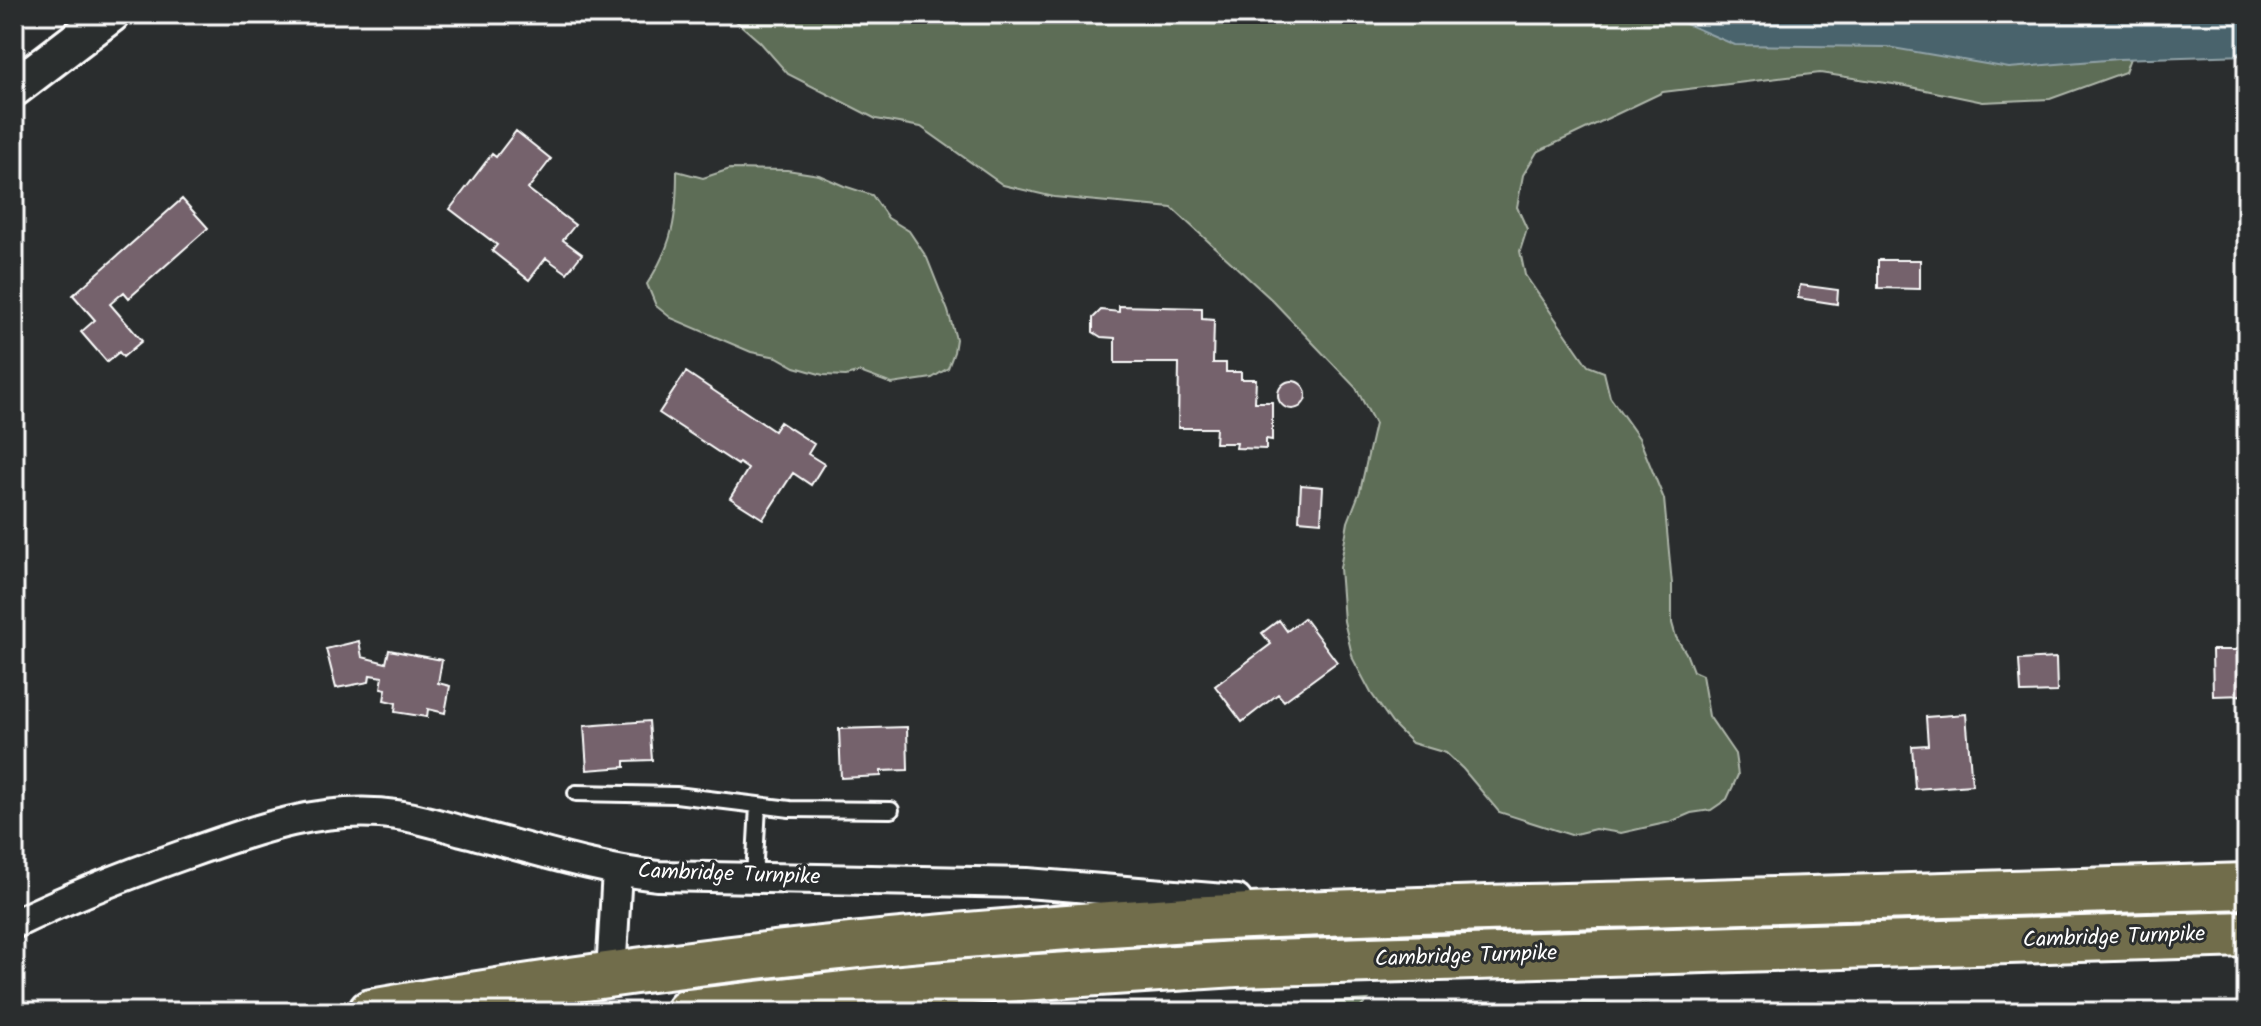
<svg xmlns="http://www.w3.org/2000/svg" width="2261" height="1026" viewBox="0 0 2261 1026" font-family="Kalam,sans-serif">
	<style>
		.green { fill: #5d6d56; stroke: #aeb6aa; stroke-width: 2 }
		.water { fill: #48646c; stroke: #91a2a7; stroke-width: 2 }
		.building { fill: #74626c; stroke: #fff; stroke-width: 2 }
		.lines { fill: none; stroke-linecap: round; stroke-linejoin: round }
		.service-casing { stroke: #fff; stroke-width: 20 }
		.minor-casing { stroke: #fff; stroke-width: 34 }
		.tertiary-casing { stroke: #fff; stroke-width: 42 }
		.trunk-casing { stroke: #fff; stroke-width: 50 }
		.service { stroke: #2a2d2e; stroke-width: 14 }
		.minor { stroke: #2a2d2e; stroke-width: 28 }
		.tertiary { stroke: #2a2d2e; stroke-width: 36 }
		.trunk { stroke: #716d4b; stroke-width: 44 }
		.labels { text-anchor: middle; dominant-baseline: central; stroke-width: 6; stroke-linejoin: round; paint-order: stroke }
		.street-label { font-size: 22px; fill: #fff; stroke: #2a2d2e }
	</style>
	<rect width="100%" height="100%" fill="#2a2d2e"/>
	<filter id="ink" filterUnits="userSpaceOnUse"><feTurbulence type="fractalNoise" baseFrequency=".0125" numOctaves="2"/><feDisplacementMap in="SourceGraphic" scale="16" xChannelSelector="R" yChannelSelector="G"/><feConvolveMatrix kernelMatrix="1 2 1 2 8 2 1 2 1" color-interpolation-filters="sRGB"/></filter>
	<g filter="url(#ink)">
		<path class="green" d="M 728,14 L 1663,14 L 1691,25 L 2134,47 L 2125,72 L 2050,99 L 1983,102 L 1906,86 L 1820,73 L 1663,92 L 1537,152 L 1523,175 L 1517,207 L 1527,229 L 1520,251 L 1525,275 L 1588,366 L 1604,372 L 1610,397 L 1639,438 L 1664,499 L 1672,584 L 1672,623 L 1676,637 L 1686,653 L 1693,671 L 1702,675 L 1709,716 L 1735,754 L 1738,775 L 1727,799 L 1711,810 L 1691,813 L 1670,822 L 1621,833 L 1595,829 L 1571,835 L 1499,812 L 1463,769 L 1446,753 L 1412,743 L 1392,723 L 1371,693 L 1353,659 L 1344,621 L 1340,568 L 1348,522 L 1360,491 L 1375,424 L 1356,388 L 1272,300 L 1172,208 L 1054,197 L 1003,185 L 921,127 L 876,119 L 788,74 L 760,42 Z
			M 730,169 L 787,170 L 819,175 L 844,186 L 872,195 L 888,218 L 909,231 L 927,258 L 948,311 L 956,339 L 954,352 L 948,368 L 932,378 L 892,384 L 860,372 L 846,376 L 823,375 L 795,367 L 777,357 L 751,352 L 671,318 L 656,306 L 647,284 C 673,245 677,217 677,171 L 703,178 Z
			M 1368,1000 L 1356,1012 L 1182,1012 Z
			M 1564,1002 L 1832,1012 L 1433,1012 Z"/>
		<path class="water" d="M 1663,14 L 2247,14 L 2247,55 L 2118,59 L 2009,68 L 1887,47 L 1735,45 Z"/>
		<path class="building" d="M 516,131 L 551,159 L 528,189 L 575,225 L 563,240 L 582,254 L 567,273 L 546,258 L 529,280 L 492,251 L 497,245 L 450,209 L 492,154 L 496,157 Z
			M 182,199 L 208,228 L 129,298 L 124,292 L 110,304 L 142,341 L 123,357 L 119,352 L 107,362 L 81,332 L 95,320 L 73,295 Z
			M 1878,260 L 1920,260 L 1920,289 L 1878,288 Z
			M 1800,285 L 1838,290 L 1837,304 L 1798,298 Z
			M 1119,306 L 1202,308 L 1202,319 L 1214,320 L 1213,363 L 1226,363 L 1226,372 L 1241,372 L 1241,379 L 1256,379 L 1255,402 L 1272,402 L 1272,440 L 1266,439 L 1266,449 L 1236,448 L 1237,443 L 1215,443 L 1216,428 L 1178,428 L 1179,363 L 1115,363 L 1115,338 L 1101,337 L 1093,332 L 1093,318 L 1101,310 L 1119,312 Z
			M 686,372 L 774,431 L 780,422 L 814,444 L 808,454 L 824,464 L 811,485 L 793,473 L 763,519 L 730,498 L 748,469 L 739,463 L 738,465 L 659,413 Z
			M1278 395a14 14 0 1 1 28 0a14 14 0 1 1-28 0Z
			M 1301,485 L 1323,487 L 1321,522 L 1299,520 Z
			M 1304,618 L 1337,662 L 1284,701 L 1278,694 L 1242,722 L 1215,686 L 1271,644 L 1262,633 L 1279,620 L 1287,631 Z
			M 359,641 L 362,657 L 386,663 L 389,650 L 442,660 L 438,683 L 450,686 L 445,713 L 428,709 L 427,717 L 395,712 L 396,703 L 384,700 L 386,689 L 381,688 L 383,677 L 370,675 L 369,682 L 336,688 L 326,649 Z
			M 2212,650 L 2247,650 L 2247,695 L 2213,696 Z
			M 2056,658 L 2057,692 L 2021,693 L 2019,660 Z
			M 1966,714 L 1972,785 L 1915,789 L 1912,746 L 1928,745 L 1926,717 Z
			M 649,721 L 652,760 L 625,761 L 625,767 L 587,770 L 584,726 Z
			M 907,727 L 908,770 L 881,771 L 881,776 L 841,778 L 839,729 Z"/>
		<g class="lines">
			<g class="service-casing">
				<path id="service" d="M 576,793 L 676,795 L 790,809 L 891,810
					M 754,877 L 758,806"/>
			</g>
			<g class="minor-casing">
				<path id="minor" d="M 14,924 C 69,897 126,875 183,855 C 251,831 324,804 397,815 C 419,818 440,825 462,831 C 527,847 591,869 658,876 L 1027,883 L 1237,900
					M 611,974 L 617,871"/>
			</g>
			<g class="tertiary-casing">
				<path id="tertiary" d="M 14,88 L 111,14"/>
			</g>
			<g class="trunk-casing">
				<path id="trunk" d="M 371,1012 C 641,964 915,935 1188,919 C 1339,911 1491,908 1642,904 C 1844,898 2045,892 2247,886
					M 688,1012 L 869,991 L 992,980 L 1236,964 L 2247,934"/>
			</g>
			<use href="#service" class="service"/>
			<use href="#minor" class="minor"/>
			<use href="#tertiary" class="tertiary"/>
			<use href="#trunk" class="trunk"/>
		</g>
	</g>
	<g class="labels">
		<g class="street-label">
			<text transform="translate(729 875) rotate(2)">Cambridge Turnpike</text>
			<text transform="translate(2114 938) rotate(-2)">Cambridge Turnpike</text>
			<text transform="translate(1466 957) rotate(-2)">Cambridge Turnpike</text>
		</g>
	</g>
	<rect width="2261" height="1026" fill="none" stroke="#2a2d2e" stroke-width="48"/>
	<rect x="24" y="24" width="2213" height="978" fill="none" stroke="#fff" stroke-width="3" filter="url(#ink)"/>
</svg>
